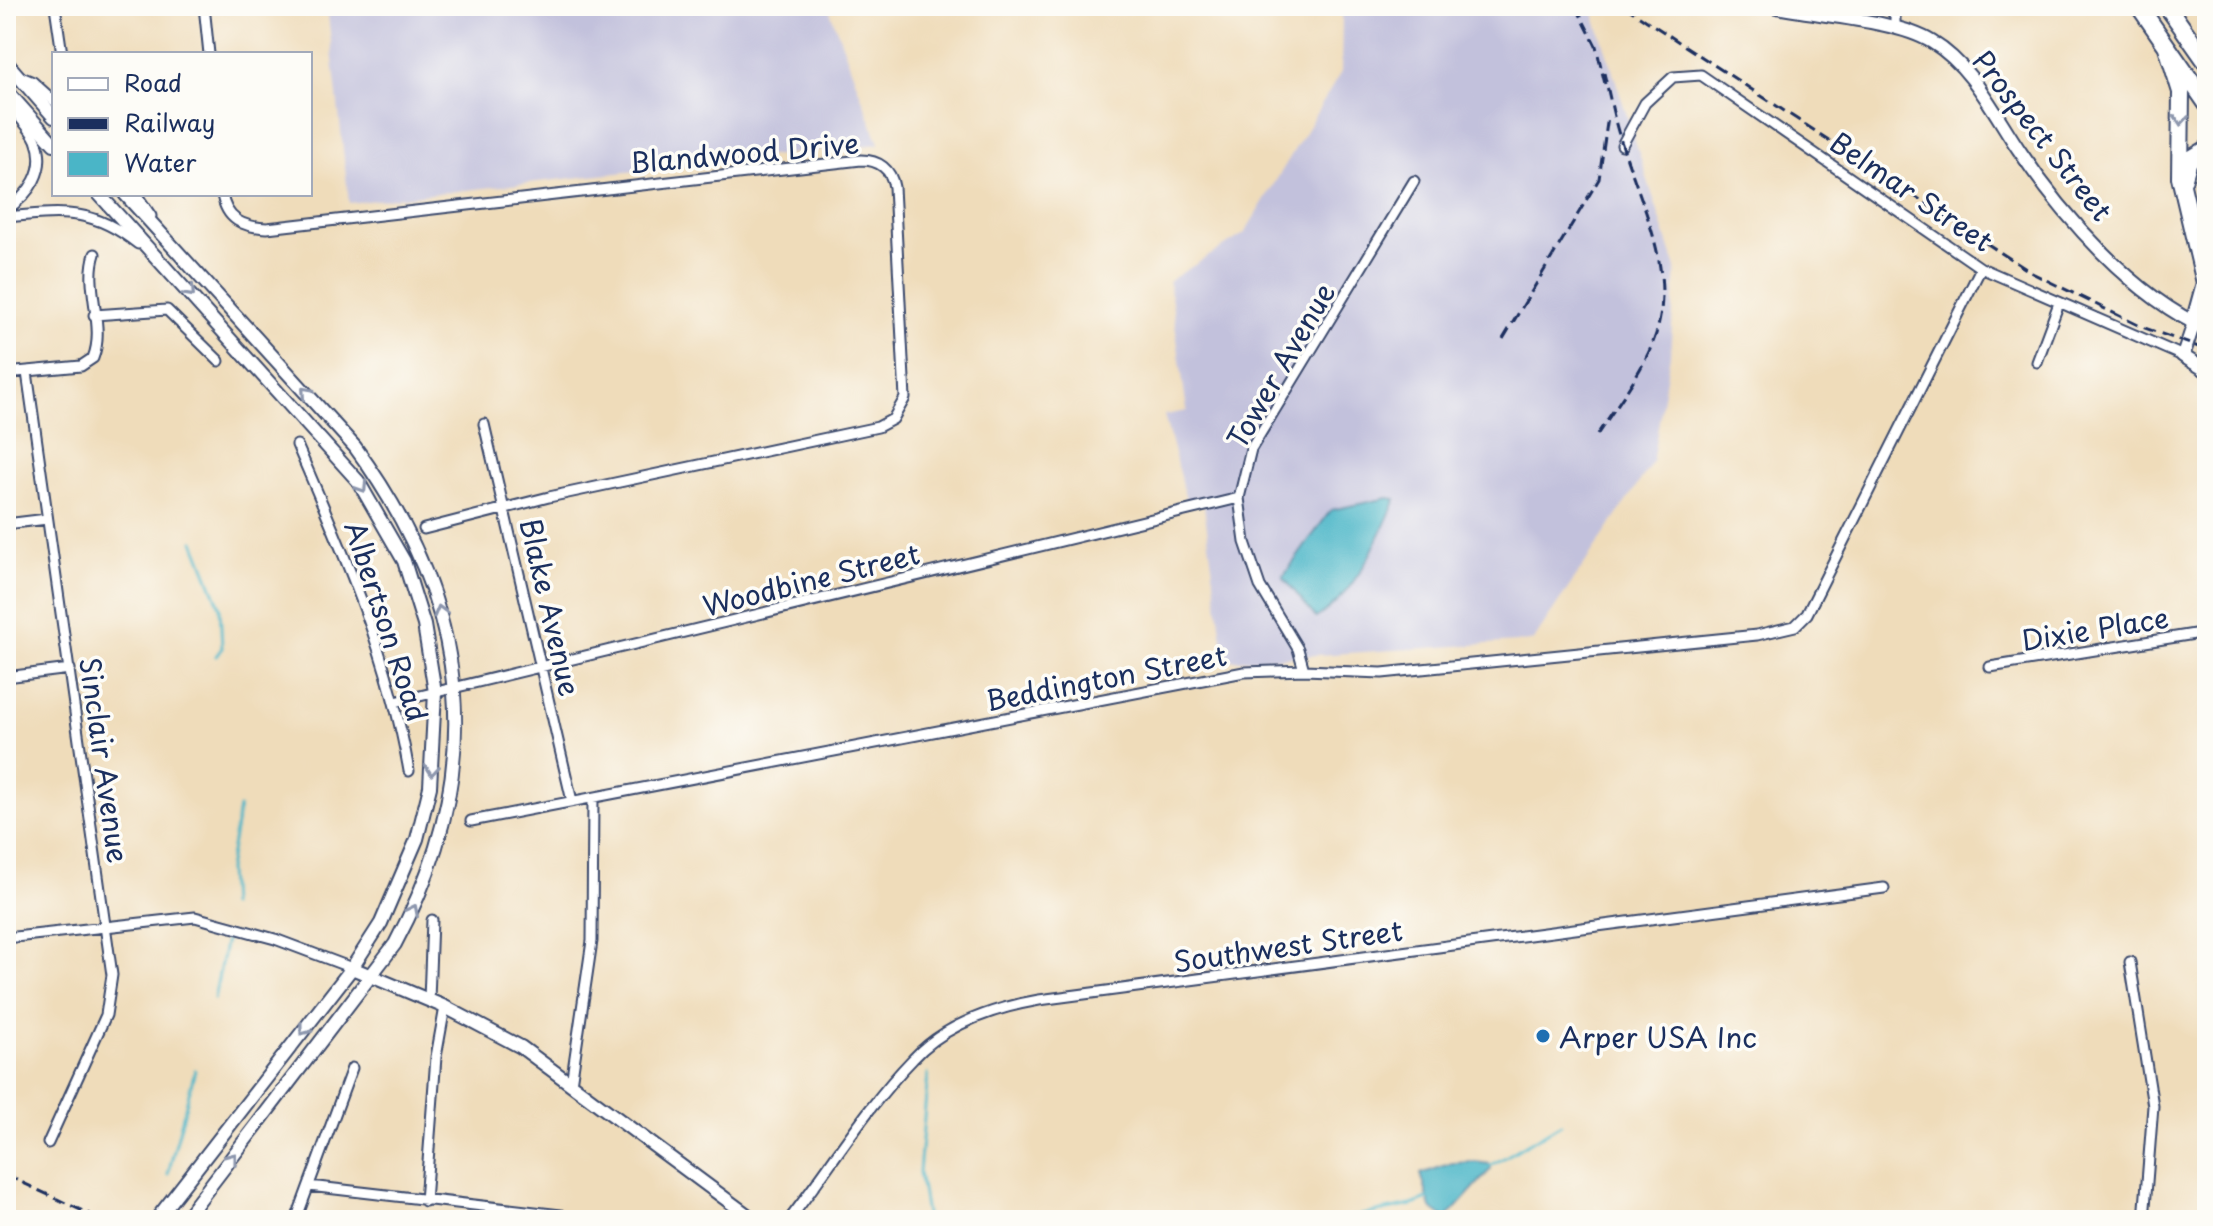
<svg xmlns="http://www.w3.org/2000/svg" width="2213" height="1226" viewBox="0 0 2213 1226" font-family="'Playpen Sans',sans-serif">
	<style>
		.industrial { fill: #c2c1dc }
		.water { fill: #4ab5c7; stroke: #327292; stroke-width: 2 }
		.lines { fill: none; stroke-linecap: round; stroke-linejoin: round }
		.stream { stroke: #4ab5c7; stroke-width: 3 }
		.street-casing { stroke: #3b496c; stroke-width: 13 }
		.secondary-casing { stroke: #3b496c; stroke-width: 16 }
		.highway-casing { stroke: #3b496c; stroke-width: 20 }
		.street { stroke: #fff; stroke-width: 9 }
		.secondary { stroke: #fff; stroke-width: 12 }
		.highway { stroke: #fff; stroke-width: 16 }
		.rail { stroke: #1b2f5e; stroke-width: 3; stroke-dasharray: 12 6; stroke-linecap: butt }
		.oneway { stroke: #8d97ae }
		.poi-dot { fill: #1f6fb2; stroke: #fdfcf7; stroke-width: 3 }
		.labels { text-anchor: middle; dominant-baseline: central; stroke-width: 7; stroke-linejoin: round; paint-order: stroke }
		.street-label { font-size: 28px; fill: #1b2f5e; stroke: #fdfcf7 }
		.poi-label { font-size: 28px; fill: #1b2f5e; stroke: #fdfcf7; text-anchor: start }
	</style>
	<rect width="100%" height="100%" fill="#fdfcf7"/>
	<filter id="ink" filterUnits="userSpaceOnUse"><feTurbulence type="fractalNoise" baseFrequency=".0125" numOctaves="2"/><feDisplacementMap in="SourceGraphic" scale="16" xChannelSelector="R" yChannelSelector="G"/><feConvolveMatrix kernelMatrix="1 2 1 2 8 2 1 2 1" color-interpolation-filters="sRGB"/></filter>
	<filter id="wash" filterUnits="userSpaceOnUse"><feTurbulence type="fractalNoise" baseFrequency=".006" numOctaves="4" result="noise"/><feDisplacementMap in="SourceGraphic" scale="32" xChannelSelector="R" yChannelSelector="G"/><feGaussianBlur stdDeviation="1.8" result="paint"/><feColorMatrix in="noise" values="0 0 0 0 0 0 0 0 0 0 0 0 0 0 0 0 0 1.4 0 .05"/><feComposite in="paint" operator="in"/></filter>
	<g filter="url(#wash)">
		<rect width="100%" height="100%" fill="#efdcba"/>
		<path class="industrial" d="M 327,6 L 828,6 L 879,144 L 349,203 Z
			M 1348,6 L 1592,7 L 1676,268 L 1670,355 L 1652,463 L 1533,641 L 1225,661 L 1204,506 L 1186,500 L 1164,415 L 1187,411 L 1169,281 L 1244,234 L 1341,72 L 1342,16 Z"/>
		<path class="water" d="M 1388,498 L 1396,499 C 1378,541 1356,593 1316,618 L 1283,577 L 1331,510 Z
			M 1475,1162 L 1490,1164 L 1491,1169 L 1446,1219 L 1431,1208 L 1421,1174 L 1452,1163 Z"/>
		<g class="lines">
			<path class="stream" d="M 194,541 L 220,607 L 222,648 L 216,656
				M 230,906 L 228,869 L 239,808
				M 214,999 L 226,939
				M 1490,1166 L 1561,1124
				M 168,1174 L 195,1070
				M 927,1220 L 919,1172 L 928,1074
				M 1337,1220 L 1412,1205 L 1430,1198"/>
		</g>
	</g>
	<g filter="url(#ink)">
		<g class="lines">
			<g class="street-casing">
				<path id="street" d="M 55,6 L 62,54
					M 204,6 L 209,54
					M 1888,6 L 1895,16 L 1895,28
					M 21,77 L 33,82 L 54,101
					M 6,99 C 14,114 29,125 36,140 C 48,170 29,195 6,210
					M 1622,145 L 1645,103 L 1673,77 L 1701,75 L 1981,268 L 2183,356
					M 136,194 L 151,216
					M 222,194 C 226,220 243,227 267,228 L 861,160 C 879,160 891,169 894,187 L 905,398 L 893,419 L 878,427 L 549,497 L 424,529
					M 6,217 C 62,212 92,207 138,244
					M 94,315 L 167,310 L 219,361
					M 2037,362 L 2059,303
					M 27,372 L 112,975 L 106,1015 L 48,1143
					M 6,373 L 81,366 L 93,358 C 106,326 84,287 95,254
					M 484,424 L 572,801
					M 297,445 C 343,551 389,655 409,771
					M 6,524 L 47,519
					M 1990,667 L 2207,632
					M 1304,670 L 1298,649 L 1260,586 L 1245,542 L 1239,498 L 1251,449 L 1414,181
					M 6,677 L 70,669
					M 395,702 L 1239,498
					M 471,821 L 1244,672 L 1304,670 L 1382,673 L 1757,635 L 1795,626 L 1807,614 L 1981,268
					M 6,938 L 195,917 L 275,939 L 352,968
					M 2130,962 L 2153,1106 L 2144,1220
					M 429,1000 L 432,920
					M 571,1084 L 592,941 L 593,798
					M 309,1186 L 561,1215 L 567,1220
					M 425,1201 L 436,1057 L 445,1007
					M 296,1220 L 352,1068
					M 789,1220 C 829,1168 868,1105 913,1059 C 945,1024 994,1008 1039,1000 L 1884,888"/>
			</g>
			<g class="secondary-casing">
				<path id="secondary" d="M 1772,6 C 1816,16 1895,19 1932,42 C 1972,66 1994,113 2019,150 C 2063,216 2134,297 2207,329
					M 6,62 L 54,117
					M 6,90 L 54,144
					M 99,194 L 358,481 L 404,561 L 424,625 L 435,692 L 430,787 L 417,839 L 381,923 L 352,968 L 156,1220
					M 125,194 L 355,447 C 471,605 489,769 395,944 L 184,1220
					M 2194,323 L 2183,356 L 2207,371
					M 352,968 L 445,1007 L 521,1047 L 754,1220"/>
			</g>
			<g class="highway-casing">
				<path id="highway" d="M 2139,6 L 2207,104
					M 2167,6 L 2207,63
					M 2167,47 L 2181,92 L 2180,177 L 2205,283 L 2194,323
					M 2183,181 L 2189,160 L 2207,149"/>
			</g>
			<use href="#street" class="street"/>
			<use href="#secondary" class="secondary"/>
			<use href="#highway" class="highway"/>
			<path class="rail" d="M 1576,6 L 1596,46 L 1605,84
				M 1624,6 L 2032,273 L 2142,327 L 2207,350
				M 1503,339 L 1599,179 L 1608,116
				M 1597,435 C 1618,403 1644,370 1656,334 C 1676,270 1641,204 1622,144 C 1614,121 1610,97 1604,73
				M 6,1175 L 102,1220"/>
		</g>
		<defs><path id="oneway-chevron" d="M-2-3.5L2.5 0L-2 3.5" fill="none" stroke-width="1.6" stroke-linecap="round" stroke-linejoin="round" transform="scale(2)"/></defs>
		<g class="oneway">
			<use href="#oneway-chevron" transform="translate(2181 120) rotate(95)"/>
			<use href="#oneway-chevron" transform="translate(190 292) rotate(47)"/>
			<use href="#oneway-chevron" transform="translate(306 392) rotate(-132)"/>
			<use href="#oneway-chevron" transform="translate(362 487) rotate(57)"/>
			<use href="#oneway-chevron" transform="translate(440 611) rotate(-105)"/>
			<use href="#oneway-chevron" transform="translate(432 770) rotate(95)"/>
			<use href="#oneway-chevron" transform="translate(413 910) rotate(-63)"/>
			<use href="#oneway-chevron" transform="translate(304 1030) rotate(128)"/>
			<use href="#oneway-chevron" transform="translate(232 1158) rotate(-52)"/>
		</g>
	</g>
	<circle class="poi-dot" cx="1543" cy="1036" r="8"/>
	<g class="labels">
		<g class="street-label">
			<text transform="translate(2043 135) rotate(52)">Prospect Street</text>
			<text transform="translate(744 152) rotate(-5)">Blandwood Drive</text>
			<text transform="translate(1912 191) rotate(34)">Belmar Street</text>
			<text transform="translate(1280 365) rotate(-60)">Tower Avenue</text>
			<text transform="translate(811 579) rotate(-14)">Woodbine Street</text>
			<text transform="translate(551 607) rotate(77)">Blake Avenue</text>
			<text transform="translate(387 621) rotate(72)">Albertson Road</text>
			<text transform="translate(2095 628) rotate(-9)">Dixie Place</text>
			<text transform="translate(1106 677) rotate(-11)">Beddington Street</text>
			<text transform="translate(105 760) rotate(82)">Sinclair Avenue</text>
			<text transform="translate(1288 945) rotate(-8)">Southwest Street</text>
		</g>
		<g class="poi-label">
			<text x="1559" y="1036">Arper USA Inc</text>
		</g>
	</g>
	<rect width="2213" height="1226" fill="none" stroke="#fdfcf7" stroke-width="32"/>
	<rect x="52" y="52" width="260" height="144" fill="#fdfcf7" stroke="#a3aaba" stroke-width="2"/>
	<rect x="68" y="78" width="40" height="12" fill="#ffffff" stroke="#a3aaba" stroke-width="2"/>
	<text x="124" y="92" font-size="24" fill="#1b2f5e">Road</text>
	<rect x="68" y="118" width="40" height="12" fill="#1b2f5e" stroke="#a3aaba" stroke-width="2"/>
	<text x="124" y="132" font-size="24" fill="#1b2f5e">Railway</text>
	<rect x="68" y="152" width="40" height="24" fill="#4ab5c7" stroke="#a3aaba" stroke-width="2"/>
	<text x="124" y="172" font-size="24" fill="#1b2f5e">Water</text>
</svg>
